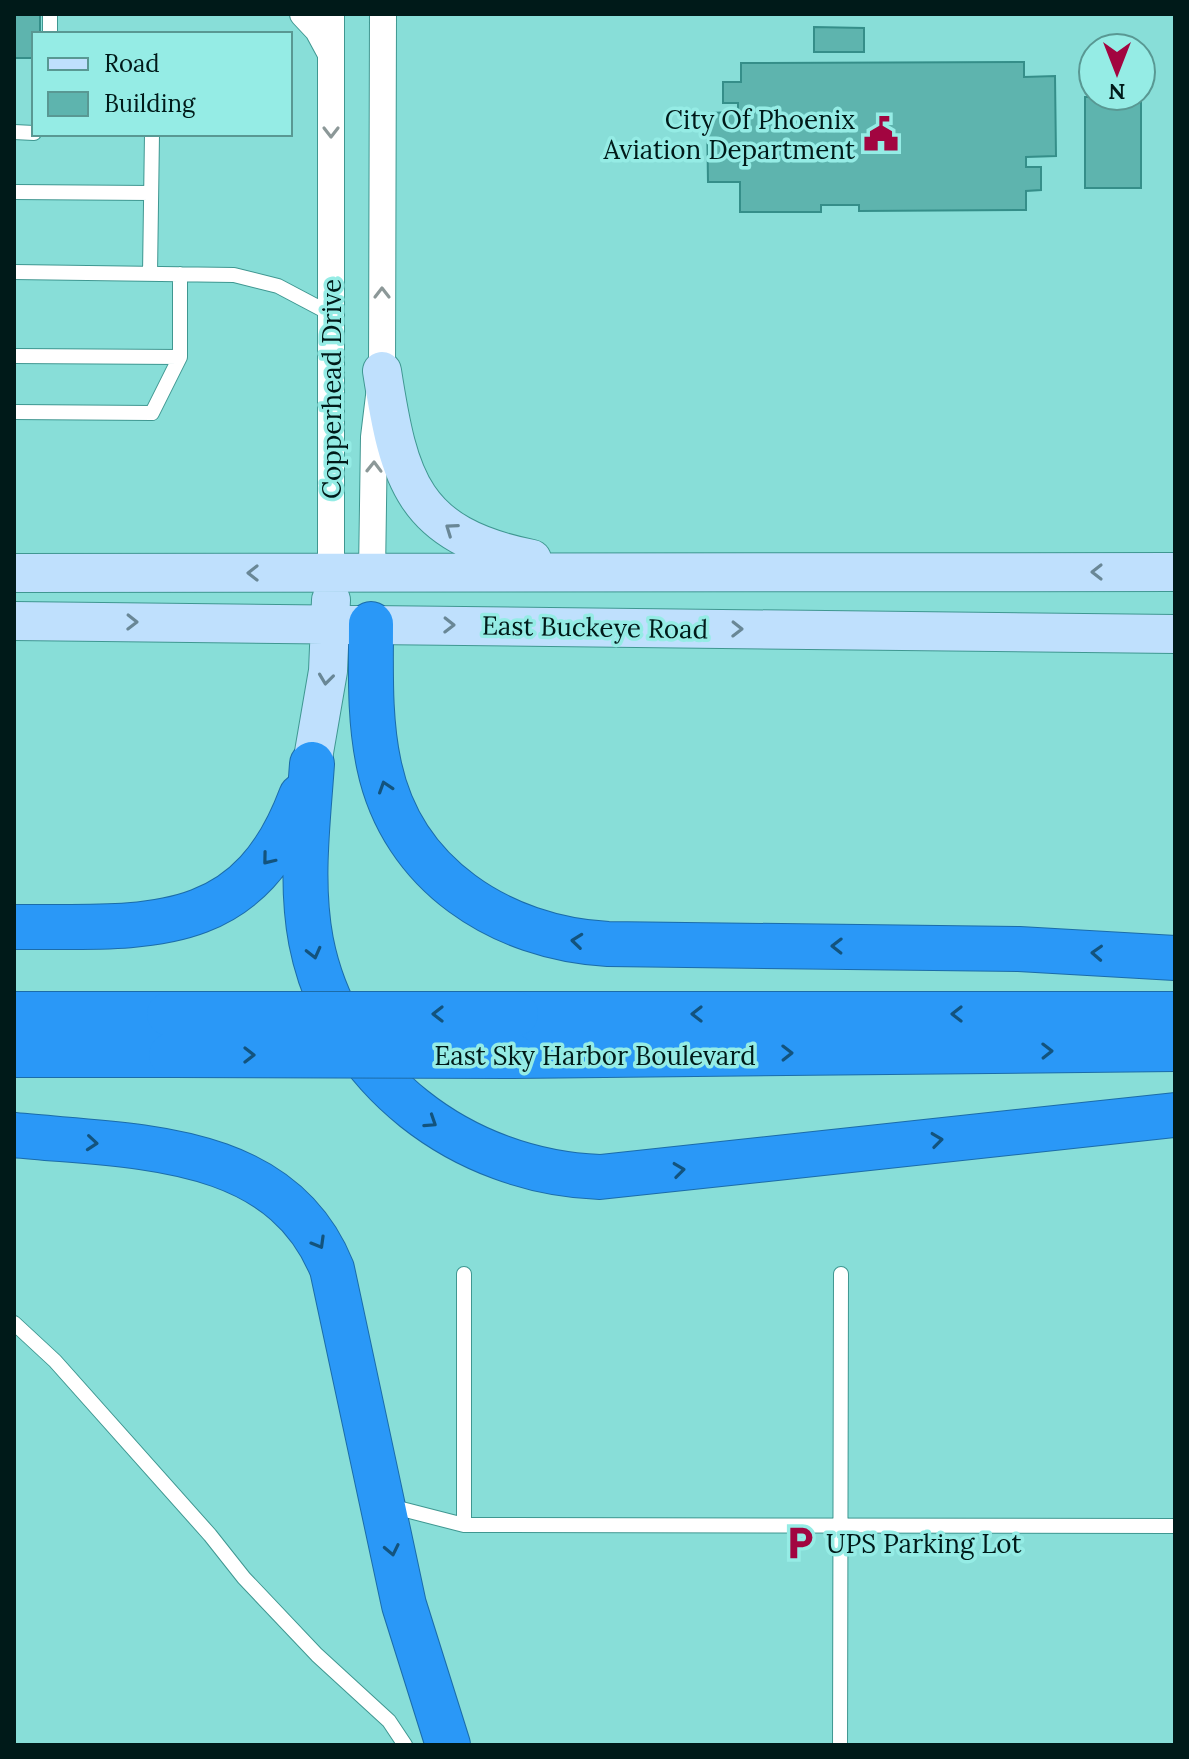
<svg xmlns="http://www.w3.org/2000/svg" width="1189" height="1759" viewBox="0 0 1189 1759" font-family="Lora,serif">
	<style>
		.building { fill: #5eb4ae; stroke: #358e89; stroke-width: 2 }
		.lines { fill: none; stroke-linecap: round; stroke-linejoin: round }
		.lane-casing { stroke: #3f9791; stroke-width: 16 }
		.street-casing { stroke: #3f9791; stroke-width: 28 }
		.secondary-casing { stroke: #3f9791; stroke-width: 40 }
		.highway-casing { stroke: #1b6ca9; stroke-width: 46 }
		.lane { stroke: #fff; stroke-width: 14 }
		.street { stroke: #fff; stroke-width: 26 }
		.secondary { stroke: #bfe0fd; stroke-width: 38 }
		.highway { stroke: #2a98f7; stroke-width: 44 }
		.highway-bridge-casing { stroke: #1b6ca9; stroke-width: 46; stroke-linecap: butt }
		.highway-bridge { stroke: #2a98f7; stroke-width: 44 }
		.oneway { stroke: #8c9898 }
		.oneway2 { stroke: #698796 }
		.oneway3 { stroke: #13537d }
		.labels { text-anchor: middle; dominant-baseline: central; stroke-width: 7; stroke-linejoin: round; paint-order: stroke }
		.poi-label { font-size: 26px; fill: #001a19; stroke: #95ece5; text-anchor: end }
		.street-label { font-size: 26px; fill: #001a19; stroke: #95ece5 }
	</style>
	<rect width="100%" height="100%" fill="#88ded8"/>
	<path class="building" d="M 14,14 L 40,14 L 40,34 L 34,34 L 34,58 L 14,58 Z
		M 814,27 L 864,28 L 864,52 L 814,52 Z
		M 1024,62 L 1024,77 L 1055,76 L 1056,156 L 1026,157 L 1026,167 L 1041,167 L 1041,190 L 1026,191 L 1026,210 L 859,211 L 859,205 L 821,205 L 821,212 L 740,212 L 740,182 L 708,182 L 707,113 L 738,112 L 738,103 L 723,103 L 723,82 L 741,82 L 741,63 Z
		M 1085,97 L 1141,97 L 1141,188 L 1085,188 Z"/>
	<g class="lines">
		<g class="lane-casing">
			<path id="lane" d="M 50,14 L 50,34
				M 14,132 L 34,133
				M 14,192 L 151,193
				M 14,272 L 234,275 L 278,286 L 331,314
				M 150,274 L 152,134
				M 14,356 L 180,357 L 152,413 L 14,412
				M 180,357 L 180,274
				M 464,1274 L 464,1525
				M 14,1323 L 55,1361 L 210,1535 L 244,1578 L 317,1655 L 389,1721 L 405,1745
				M 390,1506 L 464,1525 L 1175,1526
				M 840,1745 L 841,1274"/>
		</g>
		<g class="street-casing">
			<path id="street" d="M 303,14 L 318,30 L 331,54
				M 331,573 L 331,14
				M 372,573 L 374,437 L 382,371 L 383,14"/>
		</g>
		<g class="secondary-casing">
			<path id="secondary" d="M 382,371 C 399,480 412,535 532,559
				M 14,573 L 1175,572
				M 14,621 L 1175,634
				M 312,764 L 328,671 L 331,600"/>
		</g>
		<g class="highway-casing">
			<path id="highway" d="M 371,624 C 371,671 369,719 379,765 C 402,875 501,938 608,944 L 1019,949 L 1175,958
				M 312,764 C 308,822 300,883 311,941 C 338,1079 463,1172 600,1177 L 1175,1115
				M 14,927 C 144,926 247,941 301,796
				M 14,1014 L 169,1014
				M 516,1014 L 1175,1014
				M 14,1055 L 171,1055
				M 513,1056 L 1175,1049
				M 14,1135 C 130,1147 280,1140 332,1269 L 404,1605 L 448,1745"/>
		</g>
		<use href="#lane" class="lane"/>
		<use href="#street" class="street"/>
		<use href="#secondary" class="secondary"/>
		<use href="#highway" class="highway"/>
		<g class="highway-bridge-casing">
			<path id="highway-bridge" d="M 169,1014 L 516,1014
				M 171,1055 L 513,1056"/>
		</g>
		<use href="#highway-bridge" class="highway-bridge"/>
	</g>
	<defs><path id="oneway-chevron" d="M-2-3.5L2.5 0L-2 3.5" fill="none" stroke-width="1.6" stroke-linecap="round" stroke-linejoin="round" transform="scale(2)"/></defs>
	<g class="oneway">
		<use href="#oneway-chevron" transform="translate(331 132) rotate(90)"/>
		<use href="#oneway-chevron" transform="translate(382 293) rotate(-90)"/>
		<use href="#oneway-chevron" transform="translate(374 467) rotate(-89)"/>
	</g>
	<g class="oneway2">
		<use href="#oneway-chevron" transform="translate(451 529) rotate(-145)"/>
		<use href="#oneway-chevron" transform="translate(1097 572) rotate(180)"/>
		<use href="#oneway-chevron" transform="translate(253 573) rotate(180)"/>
		<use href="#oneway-chevron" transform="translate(132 622) rotate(1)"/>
		<use href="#oneway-chevron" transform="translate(449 625) rotate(1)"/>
		<use href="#oneway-chevron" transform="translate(737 629) rotate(1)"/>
		<use href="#oneway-chevron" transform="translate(326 679) rotate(97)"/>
	</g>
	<g class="oneway3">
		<use href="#oneway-chevron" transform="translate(385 787) rotate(-108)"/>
		<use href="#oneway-chevron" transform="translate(268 859) rotate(129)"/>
		<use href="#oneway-chevron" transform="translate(577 941) rotate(-174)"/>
		<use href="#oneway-chevron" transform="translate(837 946) rotate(-179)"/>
		<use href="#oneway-chevron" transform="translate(314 953) rotate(76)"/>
		<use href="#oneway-chevron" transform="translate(1097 953) rotate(-177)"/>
		<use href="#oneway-chevron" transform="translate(438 1014) rotate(180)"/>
		<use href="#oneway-chevron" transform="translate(697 1014) rotate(-180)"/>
		<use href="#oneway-chevron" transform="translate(957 1014) rotate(-180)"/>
		<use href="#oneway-chevron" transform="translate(1047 1051) rotate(-1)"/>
		<use href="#oneway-chevron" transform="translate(787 1053) rotate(-1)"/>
		<use href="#oneway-chevron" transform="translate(249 1055)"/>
		<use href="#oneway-chevron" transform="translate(431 1122) rotate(33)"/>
		<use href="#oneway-chevron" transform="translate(937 1140) rotate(-7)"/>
		<use href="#oneway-chevron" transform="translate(92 1143) rotate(5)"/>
		<use href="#oneway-chevron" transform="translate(679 1170) rotate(-7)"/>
		<use href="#oneway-chevron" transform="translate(319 1243) rotate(60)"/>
		<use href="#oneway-chevron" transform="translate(392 1550) rotate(78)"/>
	</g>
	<defs>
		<g id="civic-bare" transform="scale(2.76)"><path d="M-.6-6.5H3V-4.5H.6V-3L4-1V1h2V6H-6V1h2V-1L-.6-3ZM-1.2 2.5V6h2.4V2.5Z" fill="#a20540" stroke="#95ece5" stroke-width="2.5" paint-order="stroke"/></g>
		<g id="parking-bare" transform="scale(2.76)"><path d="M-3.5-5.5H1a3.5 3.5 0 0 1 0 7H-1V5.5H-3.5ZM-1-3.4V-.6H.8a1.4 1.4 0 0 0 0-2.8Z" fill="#a20540" stroke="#95ece5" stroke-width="2.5" paint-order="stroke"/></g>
	</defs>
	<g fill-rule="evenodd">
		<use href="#civic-bare" x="881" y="134"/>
		<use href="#parking-bare" x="800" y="1543"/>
	</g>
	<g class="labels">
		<g class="poi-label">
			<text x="855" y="119">City Of Phoenix<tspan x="855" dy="30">Aviation Department</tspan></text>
			<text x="826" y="1543" text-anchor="start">UPS Parking Lot</text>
		</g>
		<g class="street-label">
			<text transform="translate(331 389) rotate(-90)">Copperhead Drive</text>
			<text transform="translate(595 627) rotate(1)">East Buckeye Road</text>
			<text x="595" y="1055">East Sky Harbor Boulevard</text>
		</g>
	</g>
	<rect width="1189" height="1759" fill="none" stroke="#001a19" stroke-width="32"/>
	<rect x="32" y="32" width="260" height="104" fill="#95ece5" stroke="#599893" stroke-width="2"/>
	<rect x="48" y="58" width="40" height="12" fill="#bfe0fd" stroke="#599893" stroke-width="2"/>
	<text x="104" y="72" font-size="24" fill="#001a19">Road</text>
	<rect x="48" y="92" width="40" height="24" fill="#5eb4ae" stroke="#599893" stroke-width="2"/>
	<text x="104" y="112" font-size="24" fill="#001a19">Building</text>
	<g transform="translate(1117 72) rotate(180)"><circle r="38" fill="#95ece5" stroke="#599893" stroke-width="2"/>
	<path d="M0-6L14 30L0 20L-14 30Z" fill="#a20540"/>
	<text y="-12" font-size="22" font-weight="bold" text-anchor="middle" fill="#001a19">N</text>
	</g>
</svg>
